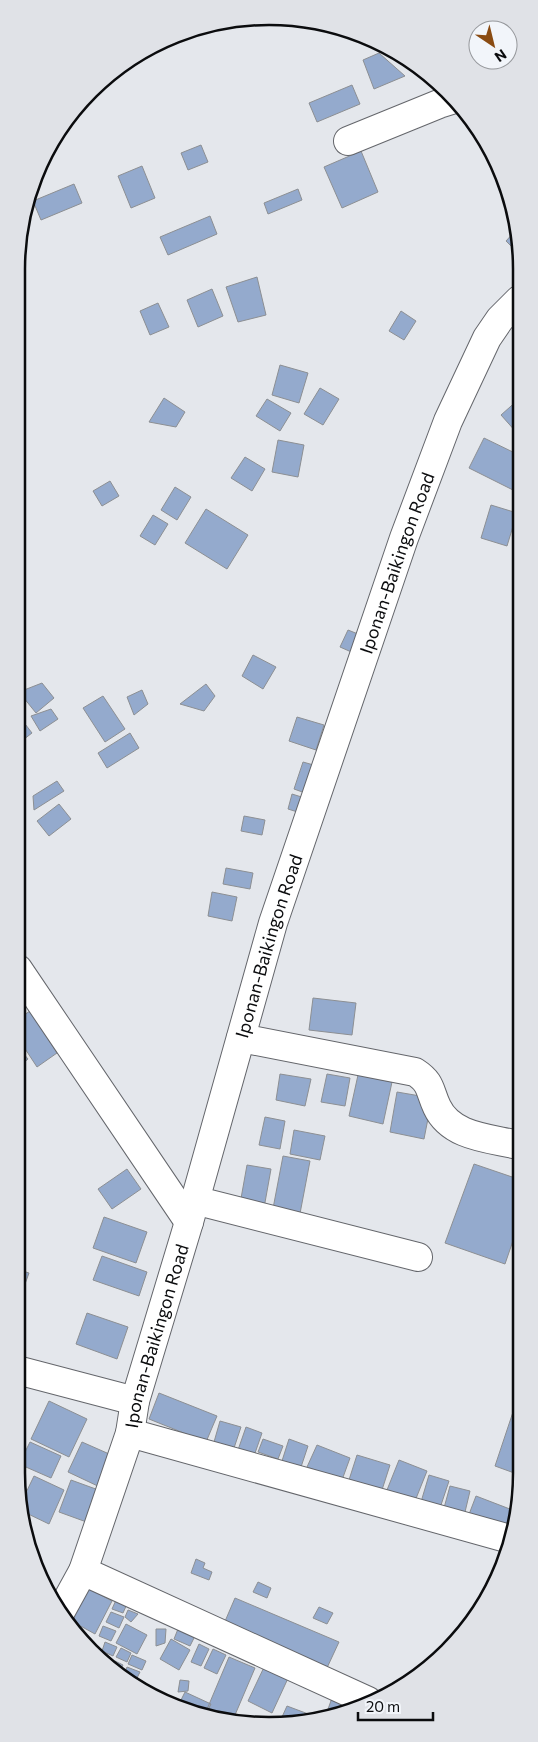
<svg xmlns="http://www.w3.org/2000/svg" width="538" height="1742" viewBox="0 0 538 1742" font-family="Commissioner,sans-serif">
	<style>
		.building { fill: #94aacd; stroke: #8c8f93 }
		.lines { fill: none; stroke-linecap: round; stroke-linejoin: round }
		.minor-casing { stroke: #64666b; stroke-width: 30 }
		.minor { stroke: #fff; stroke-width: 28 }
		.labels { text-anchor: middle; dominant-baseline: central; stroke-width: 5; stroke-linejoin: round; paint-order: stroke }
		.street-label { font-size: 18px; fill: #0b0c0e; stroke: #f2f5fa }
		.rim { fill: none; stroke: #0b0c0e; stroke-width: 2.5 }
	</style>
	<rect width="100%" height="100%" fill="#e4e7ec"/>
	<path class="building" d="M 379,53 L 405,76 L 374,89 L 363,60 Z
		M 352,85 L 360,104 L 317,122 L 309,103 Z
		M 201,145 L 208,162 L 188,170 L 181,153 Z
		M 361,151 L 378,192 L 342,208 L 324,167 Z
		M 142,166 L 155,198 L 131,208 L 118,176 Z
		M 74,184 L 82,203 L 41,220 L 33,201 Z
		M 298,189 L 302,200 L 268,214 L 264,203 Z
		M 210,216 L 217,234 L 168,255 L 160,237 Z
		M 516,230 L 520,236 L 520,255 L 506,241 Z
		M 257,277 L 266,315 L 238,322 L 226,287 Z
		M 212,289 L 223,316 L 198,327 L 187,300 Z
		M 158,303 L 169,327 L 150,335 L 140,311 Z
		M 401,311 L 416,321 L 404,340 L 389,331 Z
		M 280,365 L 308,373 L 299,403 L 272,395 Z
		M 320,388 L 339,399 L 323,425 L 304,414 Z
		M 164,398 L 185,412 L 176,427 L 149,422 Z
		M 267,399 L 291,413 L 280,431 L 256,416 Z
		M 519,399 L 519,432 L 517,433 L 501,415 Z
		M 484,438 L 519,455 L 519,493 L 469,468 Z
		M 278,440 L 304,445 L 298,477 L 272,472 Z
		M 245,457 L 265,469 L 252,491 L 231,478 Z
		M 110,481 L 119,496 L 102,506 L 93,491 Z
		M 175,487 L 191,497 L 177,520 L 161,510 Z
		M 491,505 L 517,513 L 507,546 L 481,538 Z
		M 206,509 L 248,535 L 227,569 L 185,543 Z
		M 153,515 L 168,524 L 155,545 L 140,536 Z
		M 348,630 L 363,636 L 356,654 L 340,647 Z
		M 253,655 L 276,667 L 263,689 L 242,676 Z
		M 42,683 L 54,698 L 36,713 L 19,692 Z
		M 206,684 L 215,696 L 204,711 L 180,704 Z
		M 142,690 L 148,704 L 134,715 L 127,697 Z
		M 103,696 L 125,729 L 105,742 L 83,708 Z
		M 51,709 L 58,719 L 40,731 L 31,716 Z
		M 297,717 L 324,725 L 316,750 L 289,741 Z
		M 22,720 L 32,733 L 19,743 L 19,723 Z
		M 130,733 L 139,748 L 107,768 L 98,753 Z
		M 303,762 L 317,766 L 308,794 L 294,789 Z
		M 57,781 L 64,791 L 34,810 L 33,796 Z
		M 292,794 L 308,799 L 304,814 L 288,809 Z
		M 59,804 L 71,819 L 49,836 L 37,821 Z
		M 244,816 L 265,820 L 262,835 L 241,831 Z
		M 226,868 L 253,873 L 250,889 L 223,884 Z
		M 212,892 L 237,897 L 232,921 L 208,916 Z
		M 313,998 L 356,1003 L 352,1035 L 309,1030 Z
		M 30,1011 L 57,1053 L 37,1067 L 18,1038 L 18,1019 Z
		M 18,1047 L 28,1059 L 18,1068 Z
		M 280,1074 L 311,1079 L 305,1106 L 276,1100 Z
		M 327,1074 L 350,1078 L 345,1106 L 321,1102 Z
		M 358,1075 L 392,1082 L 383,1124 L 349,1116 Z
		M 397,1092 L 432,1098 L 424,1139 L 390,1132 Z
		M 265,1117 L 285,1121 L 280,1149 L 259,1145 Z
		M 294,1130 L 325,1136 L 320,1160 L 290,1154 Z
		M 283,1156 L 310,1161 L 298,1224 L 271,1219 Z
		M 474,1164 L 518,1179 L 517,1229 L 505,1264 L 445,1243 Z
		M 247,1165 L 271,1169 L 264,1208 L 240,1204 Z
		M 127,1169 L 141,1189 L 112,1209 L 98,1189 Z
		M 104,1217 L 147,1232 L 136,1263 L 93,1248 Z
		M 102,1256 L 147,1272 L 139,1296 L 93,1280 Z
		M 17,1269 L 29,1273 L 17,1306 Z
		M 87,1313 L 128,1327 L 117,1359 L 76,1344 Z
		M 159,1393 L 217,1416 L 206,1442 L 149,1419 Z
		M 49,1401 L 87,1419 L 69,1457 L 31,1439 Z
		M 513,1412 L 517,1413 L 517,1474 L 495,1466 Z
		M 220,1421 L 241,1427 L 234,1448 L 214,1442 Z
		M 246,1427 L 262,1433 L 254,1456 L 238,1450 Z
		M 263,1439 L 283,1446 L 278,1459 L 258,1452 Z
		M 289,1439 L 308,1446 L 300,1470 L 281,1464 Z
		M 30,1442 L 61,1456 L 51,1478 L 19,1464 Z
		M 82,1442 L 116,1457 L 102,1488 L 68,1472 Z
		M 317,1445 L 350,1458 L 342,1480 L 307,1467 Z
		M 357,1455 L 390,1465 L 381,1493 L 348,1483 Z
		M 399,1460 L 427,1471 L 413,1506 L 385,1495 Z
		M 16,1473 L 25,1477 L 19,1489 Z
		M 429,1475 L 449,1481 L 440,1508 L 421,1502 Z
		M 34,1476 L 64,1490 L 49,1524 L 24,1512 L 22,1501 Z
		M 71,1480 L 104,1492 L 92,1524 L 59,1512 Z
		M 450,1486 L 470,1491 L 465,1512 L 444,1508 Z
		M 476,1496 L 515,1511 L 507,1532 L 468,1517 Z
		M 196,1559 L 205,1563 L 203,1568 L 212,1572 L 209,1580 L 191,1573 Z
		M 258,1582 L 271,1588 L 267,1598 L 253,1592 Z
		M 80,1584 L 112,1601 L 95,1634 L 66,1618 Z
		M 235,1598 L 339,1642 L 326,1670 L 223,1626 Z
		M 116,1600 L 127,1604 L 123,1613 L 112,1609 Z
		M 319,1607 L 333,1613 L 327,1624 L 313,1618 Z
		M 128,1610 L 138,1614 L 131,1622 L 125,1617 Z
		M 111,1612 L 124,1617 L 119,1628 L 106,1622 Z
		M 126,1624 L 147,1635 L 137,1654 L 116,1643 Z
		M 103,1626 L 116,1631 L 111,1641 L 99,1636 Z
		M 156,1629 L 166,1629 L 165,1643 L 156,1646 Z
		M 178,1629 L 195,1636 L 190,1646 L 174,1639 Z
		M 171,1639 L 190,1650 L 179,1670 L 160,1659 Z
		M 105,1642 L 117,1647 L 113,1656 L 102,1651 Z
		M 199,1644 L 209,1649 L 201,1666 L 191,1662 Z
		M 121,1648 L 131,1653 L 127,1662 L 116,1657 Z
		M 91,1649 L 111,1660 L 110,1663 Z
		M 213,1649 L 226,1655 L 217,1674 L 204,1668 Z
		M 132,1655 L 146,1661 L 142,1670 L 128,1664 Z
		M 229,1657 L 255,1668 L 232,1722 L 205,1714 Z
		M 115,1661 L 123,1665 L 120,1671 L 113,1666 Z
		M 266,1663 L 290,1674 L 272,1713 L 248,1701 Z
		M 127,1667 L 140,1672 L 135,1682 L 124,1674 Z
		M 180,1680 L 189,1681 L 188,1691 L 178,1692 Z
		M 185,1692 L 211,1704 L 206,1714 L 178,1706 Z
		M 334,1692 L 364,1703 L 335,1717 L 325,1718 Z
		M 287,1706 L 311,1715 L 310,1719 L 289,1720 L 282,1717 Z
		M 242,1717 L 254,1722 L 239,1723 Z"/>
	<g class="lines">
		<g class="minor-casing">
			<g id="minor">
				<path d="M 348,141 L 439,104 L 455,99"/>
				<path d="M 18,969 L 189,1222"/>
				<path d="M 241,1038 L 415,1072 C 432,1083 429,1090 437,1107 C 451,1137 489,1138 518,1145"/>
				<path d="M 194,1200 L 418,1257"/>
				<path d="M 17,1370 L 135,1401"/>
				<path d="M 130,1433 L 510,1539"/>
				<path d="M 83,1571 L 368,1701"/>
				<path id="s1" d="M 61,1611 L 83,1571 L 130,1433 L 135,1401 L 189,1222 L 273,923 L 404,538 L 448,421 L 487,338 L 500,319 L 519,300"/>
			</g>
		</g>
		<use href="#minor" class="minor"/>
	</g>
	<g class="labels">
		<g class="street-label">
			<text stroke="none"><textPath href="#s1" startOffset="1102">Iponan-Baikingon Road</textPath></text>
			<text stroke="none"><textPath href="#s1" startOffset="698">Iponan-Baikingon Road</textPath></text>
			<text stroke="none"><textPath href="#s1" startOffset="292">Iponan-Baikingon Road</textPath></text>
		</g>
	</g>
	<path d="M0 0H538V1742H0ZM269 25H269A244 244 0 0 1 513 269V1473A244 244 0 0 1 269 1717H269A244 244 0 0 1 25 1473V269A244 244 0 0 1 269 25Z" fill="#e0e2e7" fill-rule="evenodd"/>
	<path class="rim" d="M269 25H269A244 244 0 0 1 513 269V1473A244 244 0 0 1 269 1717H269A244 244 0 0 1 25 1473V269A244 244 0 0 1 269 25Z"/>
	<g transform="translate(493 45) rotate(145)"><circle r="24" fill="#f2f5fa" stroke="#96989c"/>
	<path d="M0-4L9 19L0 12L-9 19Z" fill="#8a4b12"/>
	<text y="-8" font-size="14" font-weight="bold" text-anchor="middle" fill="#0b0c0e">N</text>
	</g>
	<path d="M358 1712v8h75v-8" fill="none" stroke="#0b0c0e" stroke-width="2.5"/>
	<text x="366" y="1712" font-size="15" fill="#0b0c0e" stroke="#f2f5fa" stroke-width="4" paint-order="stroke">20 m</text>
</svg>
